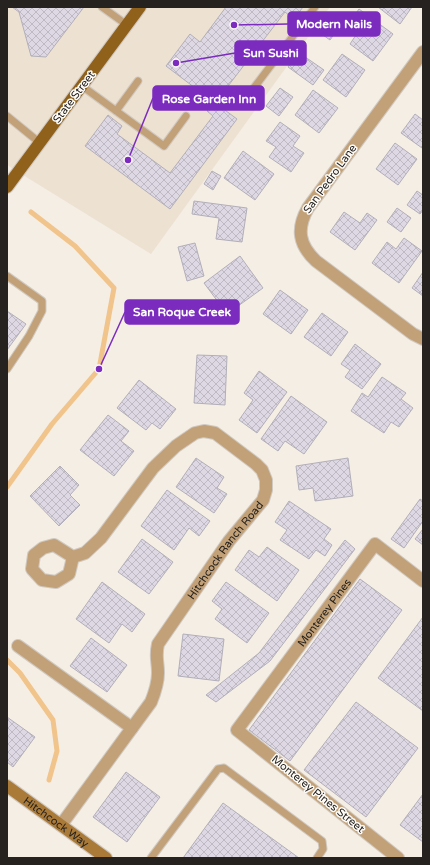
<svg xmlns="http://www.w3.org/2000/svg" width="430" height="865" viewBox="0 0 430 865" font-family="'Varela Round',sans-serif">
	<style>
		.built { fill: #ede1d2 }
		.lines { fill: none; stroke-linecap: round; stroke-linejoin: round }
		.stream { stroke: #f1c48b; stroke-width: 5 }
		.building { fill: url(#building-cross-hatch); stroke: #b3afb9 }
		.lane-casing { stroke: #d0c9c1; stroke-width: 9 }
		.street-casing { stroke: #d0c9c1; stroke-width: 14 }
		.secondary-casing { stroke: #d0c9c1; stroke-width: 14 }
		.primary-casing { stroke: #d0c9c1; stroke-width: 14 }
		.lane { stroke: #c2a178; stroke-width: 7 }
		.street { stroke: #c2a178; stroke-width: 12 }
		.secondary { stroke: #aa7a38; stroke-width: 12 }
		.primary { stroke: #90611b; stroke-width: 12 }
		.labels { text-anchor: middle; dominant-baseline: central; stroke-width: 3; stroke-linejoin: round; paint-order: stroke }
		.street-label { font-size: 11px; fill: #25221f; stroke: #fffcf8 }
		.leader { fill: none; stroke: #7b2cbf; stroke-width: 1.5 }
		.callout-dot { fill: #7b2cbf; stroke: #fffcf8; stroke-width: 1.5 }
		.callout { fill: #7b2cbf; stroke: #7b2cbf; stroke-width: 1.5 }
		.callout-label { font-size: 12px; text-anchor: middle; font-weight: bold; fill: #fff }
	</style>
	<defs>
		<pattern id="building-cross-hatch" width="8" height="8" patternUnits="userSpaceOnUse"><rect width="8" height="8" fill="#ddd8e3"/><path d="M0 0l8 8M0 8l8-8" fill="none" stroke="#beb9c2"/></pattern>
	</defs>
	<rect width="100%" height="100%" fill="#f5eee5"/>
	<path class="built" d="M 7,7 L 330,7 L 151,254 L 10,167 L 7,164 Z"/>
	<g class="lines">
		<path class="stream" d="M 7,487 L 52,424 L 99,369 L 114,288 L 75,246 L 31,212
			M 7,660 L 20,673 L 53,720 L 57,751 L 49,780"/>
	</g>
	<path class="building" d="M 12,7 L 84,7 L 46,57 L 31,56 L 19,12 Z
		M 226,7 L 303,7 L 294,19 L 285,12 L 215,103 L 166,66 L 190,34 L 200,42 Z
		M 378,7 L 412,7 L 400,24 Z
		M 359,9 L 393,34 L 373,61 L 350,44 L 358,32 L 348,25 Z
		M 326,15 L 340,26 L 330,40 L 316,30 Z
		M 298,52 L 324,70 L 313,85 L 288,67 Z
		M 342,54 L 365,70 L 346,97 L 323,80 Z
		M 280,88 L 293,97 L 279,116 L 266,106 Z
		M 313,90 L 338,108 L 319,133 L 295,115 Z
		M 214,102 L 237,119 L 170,209 L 85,146 L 108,115 L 122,126 L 117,134 L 170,173 L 213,116 L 207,111 Z
		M 415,114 L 423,120 L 423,146 L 422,148 L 401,133 Z
		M 280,122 L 300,136 L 293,146 L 304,153 L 291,172 L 269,157 L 276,147 L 266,141 Z
		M 395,143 L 417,159 L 398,185 L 376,169 Z
		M 243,151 L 274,174 L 255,200 L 224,178 Z
		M 212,171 L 221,176 L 213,190 L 204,184 Z
		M 417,191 L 423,195 L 423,210 L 420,214 L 407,205 Z
		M 194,201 L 247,208 L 242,242 L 216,239 L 219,218 L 192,214 Z
		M 397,208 L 411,218 L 401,232 L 387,222 Z
		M 344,212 L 360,223 L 367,213 L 377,220 L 355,250 L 330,232 Z
		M 404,238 L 422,251 L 399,283 L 372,263 L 387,242 L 396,249 Z
		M 195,243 L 204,276 L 187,281 L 178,247 Z
		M 240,256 L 263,288 L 227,314 L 204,283 Z
		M 423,272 L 423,296 L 412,288 Z
		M 280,290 L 308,310 L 291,334 L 263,314 Z
		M 7,311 L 26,324 L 7,350 Z
		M 322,313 L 348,332 L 331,356 L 304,337 Z
		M 355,344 L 381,364 L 362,389 L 345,377 L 350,370 L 341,364 Z
		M 197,355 L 227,356 L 225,405 L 194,403 Z
		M 259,371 L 287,392 L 257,433 L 239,420 L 253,400 L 244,393 Z
		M 382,377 L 406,393 L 401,399 L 413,408 L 399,427 L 391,422 L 384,433 L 351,411 L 362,393 L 368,397 Z
		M 139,380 L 176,409 L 160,429 L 152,423 L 146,430 L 117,408 Z
		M 291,396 L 327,422 L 304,454 L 285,441 L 278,451 L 261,439 Z
		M 108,415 L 129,431 L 121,441 L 134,451 L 114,476 L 80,450 Z
		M 196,458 L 224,477 L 217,488 L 227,494 L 214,513 L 176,487 Z
		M 348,458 L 353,496 L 315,501 L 313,488 L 299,490 L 296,466 Z
		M 60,466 L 79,485 L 70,495 L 80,505 L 59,526 L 30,496 Z
		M 167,490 L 210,521 L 199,536 L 189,528 L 174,550 L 141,526 Z
		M 420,499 L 423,501 L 423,521 L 404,548 L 391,539 Z
		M 289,501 L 331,529 L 324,539 L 332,545 L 325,556 L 316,550 L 309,559 L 280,540 L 287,530 L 275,522 Z
		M 423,529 L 423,545 L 415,539 Z
		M 142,539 L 173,562 L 149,594 L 118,572 Z
		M 345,540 L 355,549 L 270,661 L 216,702 L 206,695 L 259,653 Z
		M 267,547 L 299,570 L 277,601 L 235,570 L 249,550 L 259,557 Z
		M 360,579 L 402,610 L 290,761 L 249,730 Z
		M 102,582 L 145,614 L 132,632 L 122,624 L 109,643 L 76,619 Z
		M 226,582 L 269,613 L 247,643 L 215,619 L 222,609 L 212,601 Z
		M 423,617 L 423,711 L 378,678 Z
		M 183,634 L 224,639 L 219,681 L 178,676 Z
		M 91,638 L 127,665 L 107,692 L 70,666 Z
		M 356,702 L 418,748 L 366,817 L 304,770 Z
		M 7,717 L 35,737 L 13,767 L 7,762 Z
		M 126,772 L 160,797 L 127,842 L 93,817 Z
		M 423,794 L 423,842 L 400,825 Z
		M 223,803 L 299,858 L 183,858 Z"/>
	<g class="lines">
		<g class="lane-casing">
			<path id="lane" d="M 102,7 L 127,25
				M 82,86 L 164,146 L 186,116
				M 247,97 L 315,7
				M 116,111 L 138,81
				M 7,116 L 40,143
				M 7,276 L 42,301 L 42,311 L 29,336 L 7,369
				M 151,858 L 218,769 L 224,768 L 322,841 L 323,849 L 317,858"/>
		</g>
		<g class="street-casing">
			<g id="street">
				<path d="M 423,52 L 308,208 C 296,229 299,245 316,261 L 413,334 L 423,339"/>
				<path d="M 18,646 L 132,728"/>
				<path id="s1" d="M 61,825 L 151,702 C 155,692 158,683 158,673 C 158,661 155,657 158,644 L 229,541 L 263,500 L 266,490 L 266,480 L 262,470 L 256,464 L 215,433 L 204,431 L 195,433 L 176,446 L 153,468 L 101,538 L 85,553 L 73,557 L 54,545 L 43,548 L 34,555 L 32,569 L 42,580 L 56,582 L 69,574 L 73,557"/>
				<path id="s2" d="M 398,858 L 237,730 L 375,544 L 423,581"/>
			</g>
		</g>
		<g class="secondary-casing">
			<g id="secondary">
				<path id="s3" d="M 7,786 L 106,858"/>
			</g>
		</g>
		<g class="primary-casing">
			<path id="primary" d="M 7,187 L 140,7"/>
		</g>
		<use href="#lane" class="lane"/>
		<use href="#street" class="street"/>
		<use href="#secondary" class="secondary"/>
		<use href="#primary" class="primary"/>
	</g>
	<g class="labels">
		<g class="street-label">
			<text transform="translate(74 97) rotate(-53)">State Street</text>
			<text transform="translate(330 179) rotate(-54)">San Pedro Lane</text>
			<text stroke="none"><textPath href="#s1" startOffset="327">Hitchcock Ranch Road</textPath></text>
			<text stroke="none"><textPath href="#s2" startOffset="352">Monterey Pines</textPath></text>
			<text transform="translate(318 794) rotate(39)">Monterey Pines Street</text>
			<text stroke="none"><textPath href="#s3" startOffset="61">Hitchcock Way</textPath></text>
		</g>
	</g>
	<path class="leader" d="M234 25L288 24M176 63L235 53M128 160L153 98M99 369L125 312"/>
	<g class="callout-dot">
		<circle cx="234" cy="25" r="4"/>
		<circle cx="176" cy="63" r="4"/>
		<circle cx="128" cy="160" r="4"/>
		<circle cx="99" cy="369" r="4"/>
	</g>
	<g class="callout">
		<rect x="288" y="12" width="92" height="24" rx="4"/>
		<rect x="235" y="41" width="71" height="24" rx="4"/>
		<rect x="153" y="86" width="111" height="24" rx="4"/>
		<rect x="125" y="300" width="114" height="24" rx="4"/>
	</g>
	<g class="callout-label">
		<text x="334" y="28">Modern Nails</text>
		<text x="271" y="57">Sun Sushi</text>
		<text x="209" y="103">Rose Garden Inn</text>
		<text x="182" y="316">San Roque Creek</text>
	</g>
	<rect width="430" height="865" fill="none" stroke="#25221f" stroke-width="16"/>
</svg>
